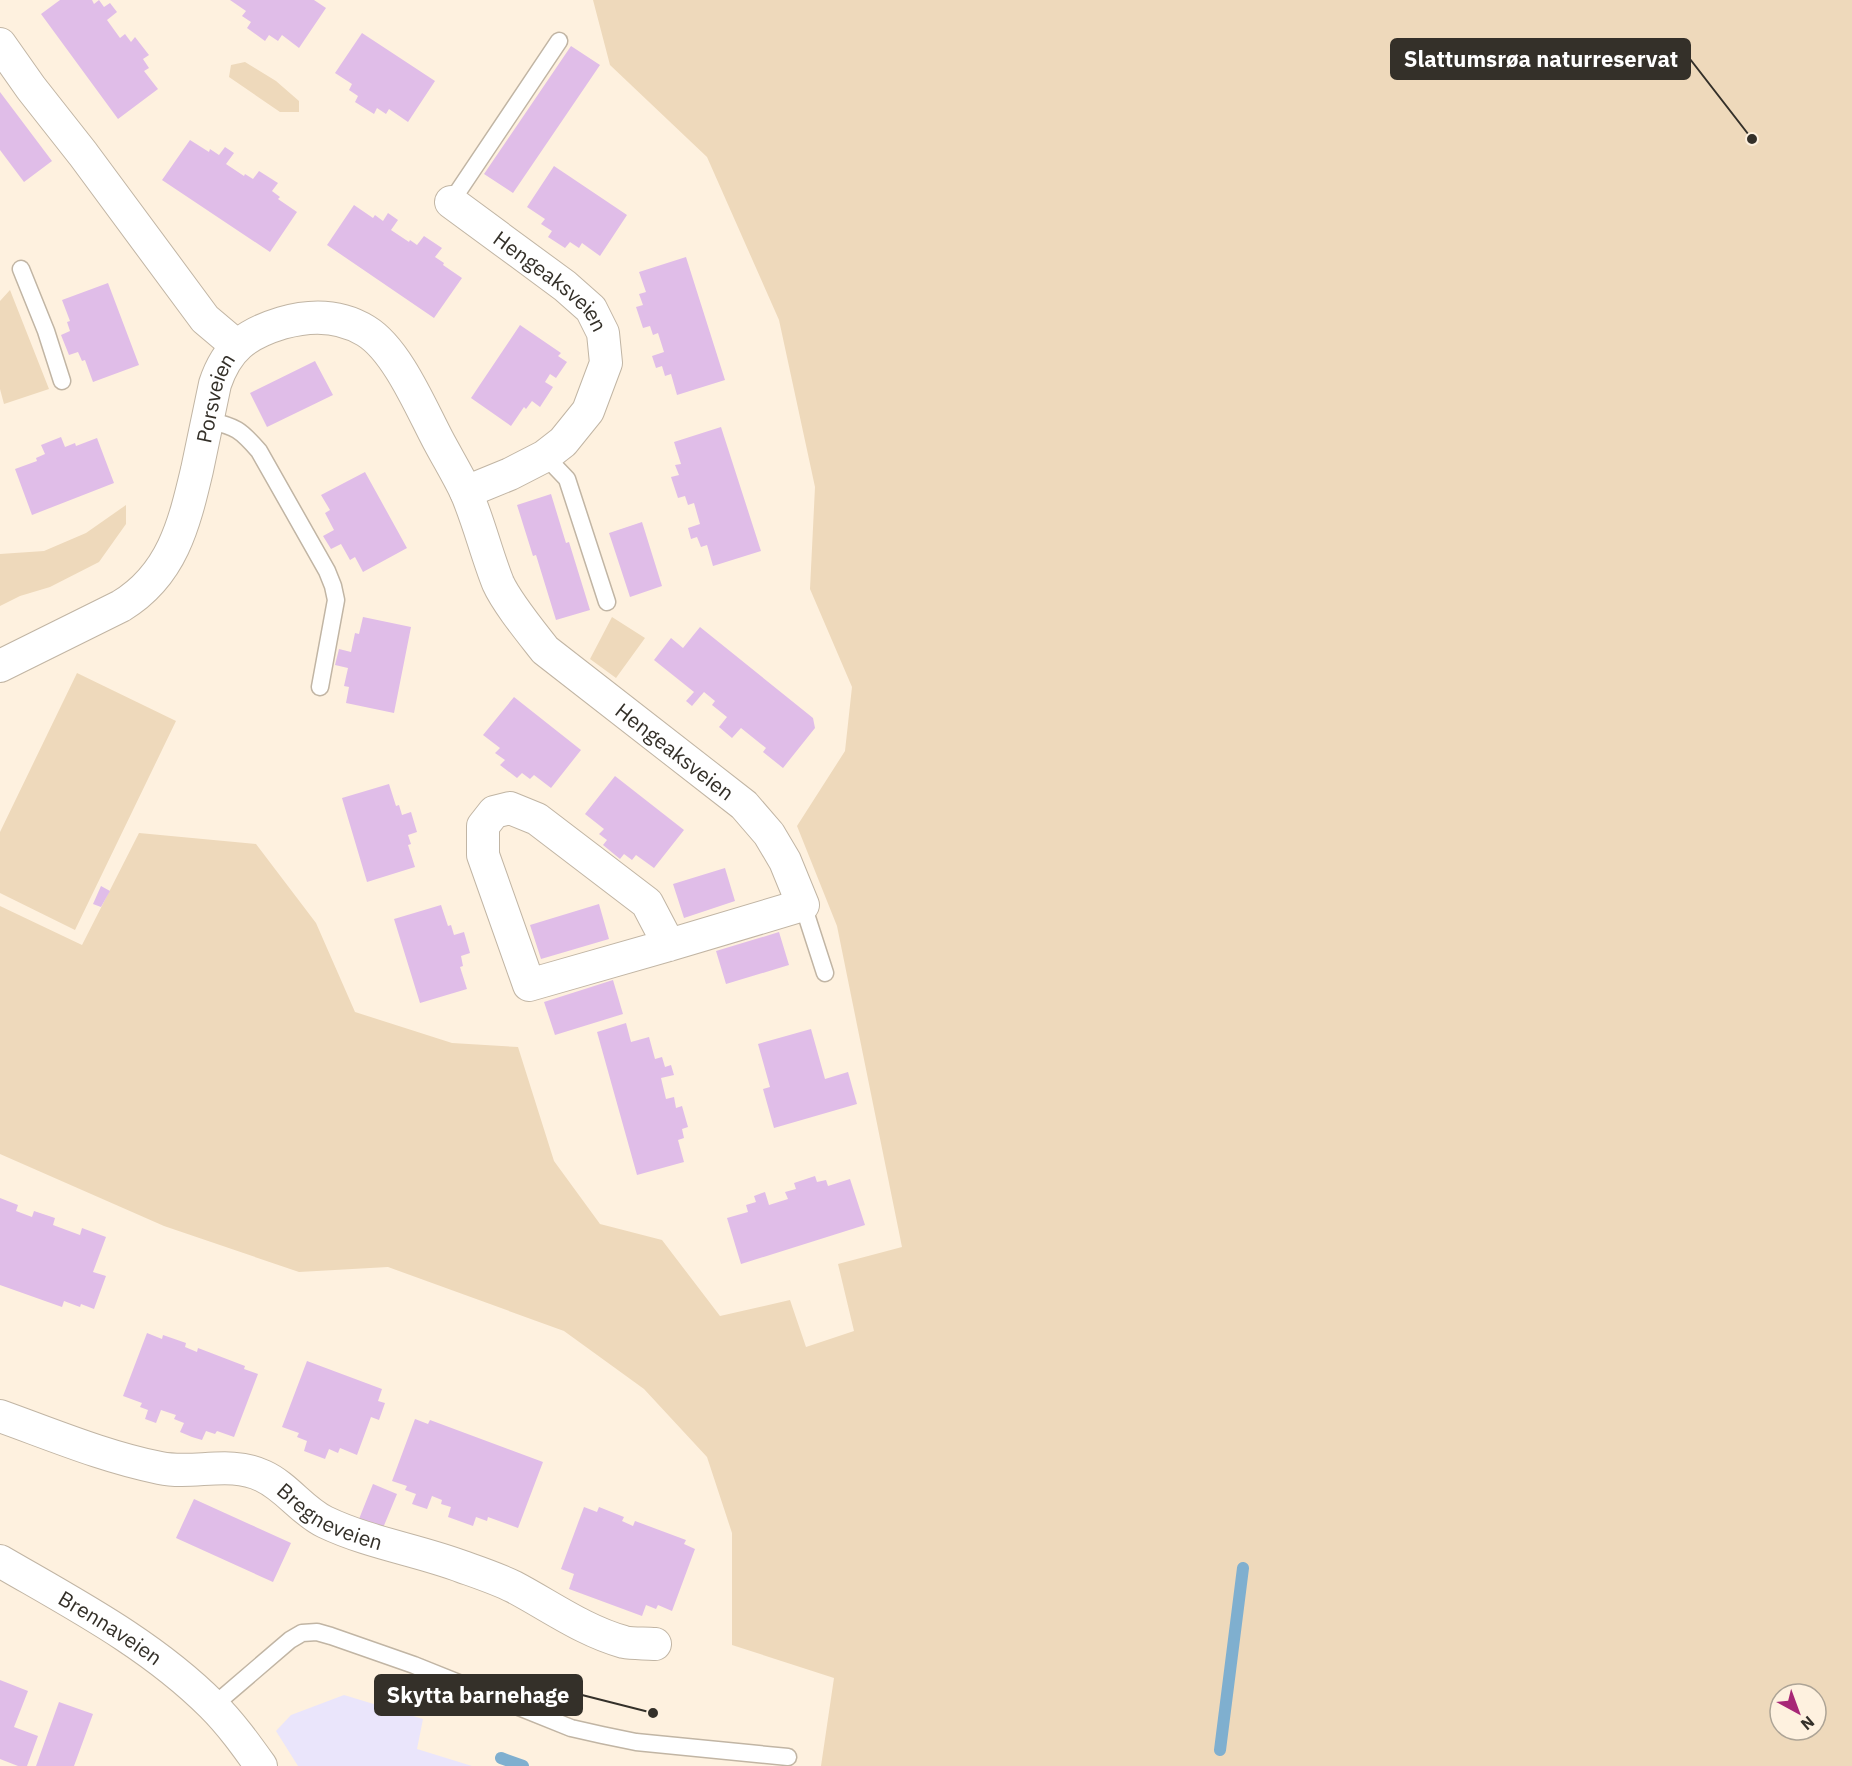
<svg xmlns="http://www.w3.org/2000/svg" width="1852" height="1766" viewBox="0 0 1852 1766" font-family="'IBM Plex Sans',sans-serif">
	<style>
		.education { fill: #eae5fb }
		.green { fill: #eed9bb; fill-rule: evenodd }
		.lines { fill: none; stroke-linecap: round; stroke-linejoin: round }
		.stream { stroke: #7fafcf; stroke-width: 12 }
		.building { fill: #e0bde8 }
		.service-casing { stroke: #c1b5a4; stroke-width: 19 }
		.minor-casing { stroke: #c1b5a4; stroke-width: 34 }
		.service { stroke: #fff; stroke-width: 16 }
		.minor { stroke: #fff; stroke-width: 32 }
		.labels { text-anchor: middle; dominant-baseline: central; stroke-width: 5; stroke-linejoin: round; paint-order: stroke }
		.street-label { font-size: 21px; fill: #343029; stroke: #fef1df }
		.leader { fill: none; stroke: #343029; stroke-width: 2 }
		.callout-dot { fill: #343029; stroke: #fef1df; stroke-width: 2 }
		.callout { fill: #343029; stroke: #343029; stroke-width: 2 }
		.callout-label { font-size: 22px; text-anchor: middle; font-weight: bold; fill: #fff }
	</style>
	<rect width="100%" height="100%" fill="#fef1df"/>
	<path class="education" d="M 344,1695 L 423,1719 L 417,1749 L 472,1766 L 298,1766 L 276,1731 L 291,1715 Z"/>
	<path class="green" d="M 593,0 L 1852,0 L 1852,1766 L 821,1766 L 834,1678 L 732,1645 L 732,1533 L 707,1457 L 644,1389 L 564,1331 L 388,1267 L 299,1272 L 164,1226 L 0,1154 L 0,906 L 82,945 L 139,833 L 256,844 L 316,923 L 355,1012 L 452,1043 L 518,1047 L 554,1161 L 600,1224 L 662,1240 L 720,1316 L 790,1300 L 806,1347 L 854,1331 L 838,1264 L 902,1247 L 837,926 L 797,826 L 845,751 L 852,687 L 810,589 L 815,487 L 779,320 L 707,157 L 610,65 ZM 1780,1694 L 1816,1694 L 1816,1730 L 1780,1730 Z
		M 245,62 L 276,81 L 299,101 L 299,112 L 280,112 L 229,77 L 231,65 Z
		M 10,290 L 49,389 L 4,404 L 0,389 L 0,301 Z
		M 126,505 L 126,524 L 99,562 L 50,587 L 20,596 L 0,606 L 0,554 L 44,551 L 86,533 Z
		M 612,617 L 645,638 L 616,678 L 590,659 Z
		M 77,673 L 176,721 L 75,930 L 0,893 L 0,832 Z"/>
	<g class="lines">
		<path class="stream" d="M 1220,1750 L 1243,1568
			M 501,1758 L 523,1766"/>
	</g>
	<path class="building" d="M 60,0 L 92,0 L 94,4 L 99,0 L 104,7 L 110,3 L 117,12 L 107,20 L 120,38 L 125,34 L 131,42 L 135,37 L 149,55 L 143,59 L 149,68 L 144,71 L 158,89 L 118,119 L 41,14 Z
		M 230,0 L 314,0 L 326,8 L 299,48 L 282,35 L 278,41 L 269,35 L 265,41 L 247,28 L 251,22 L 242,16 L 246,11 Z
		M 362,33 L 435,81 L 408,122 L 389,109 L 386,114 L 377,108 L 374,114 L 355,102 L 358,96 L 349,90 L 352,84 L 335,73 Z
		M 571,46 L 600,65 L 513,193 L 484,174 Z
		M 0,92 L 52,161 L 24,182 L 0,150 Z
		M 190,140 L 209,152 L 210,149 L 219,155 L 225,147 L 234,153 L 226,164 L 244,176 L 245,174 L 253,179 L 259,171 L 278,183 L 272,191 L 280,197 L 278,199 L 297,212 L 270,252 L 162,180 Z
		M 554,166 L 627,215 L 600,256 L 582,243 L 579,248 L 570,242 L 565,248 L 548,237 L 552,231 L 541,224 L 545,219 L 527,207 Z
		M 354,205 L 373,218 L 375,215 L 383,221 L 388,213 L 398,220 L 391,230 L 409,242 L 410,240 L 417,245 L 424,236 L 442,248 L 435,257 L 444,263 L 443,265 L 462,278 L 434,318 L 327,245 Z
		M 686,257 L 725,380 L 677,395 L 671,374 L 665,376 L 662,366 L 656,368 L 652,356 L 664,352 L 658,333 L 653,335 L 650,326 L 643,328 L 636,307 L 643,305 L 639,294 L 646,292 L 639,272 Z
		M 108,283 L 139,365 L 93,382 L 85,360 L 82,361 L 78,352 L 69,355 L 61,335 L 70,331 L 67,322 L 70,321 L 62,300 Z
		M 520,325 L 561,353 L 558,356 L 567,362 L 556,378 L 550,374 L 545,382 L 553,387 L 540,407 L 532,401 L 526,409 L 524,407 L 511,426 L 471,398 Z
		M 315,361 L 333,395 L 267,427 L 250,393 Z
		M 721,427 L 761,551 L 713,566 L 707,545 L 701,547 L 697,537 L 691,539 L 688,528 L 700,524 L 694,503 L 688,505 L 685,496 L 678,498 L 671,477 L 679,475 L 675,465 L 681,464 L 674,442 Z
		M 61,437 L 65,447 L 75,443 L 76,446 L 97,438 L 114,483 L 32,515 L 15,469 L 37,461 L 36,458 L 45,454 L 41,445 Z
		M 365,472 L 407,548 L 363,572 L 355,557 L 350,560 L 341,544 L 331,549 L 323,536 L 334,530 L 325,513 L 330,510 L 321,495 Z
		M 551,494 L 566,543 L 569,542 L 590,610 L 556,620 L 536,555 L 533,556 L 517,505 Z
		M 642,522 L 662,586 L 630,597 L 609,533 Z
		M 363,617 L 411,627 L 394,713 L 346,703 L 349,687 L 344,686 L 348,668 L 335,665 L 339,649 L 351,652 L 355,633 L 359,634 Z
		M 700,627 L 813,718 L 815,728 L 783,768 L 763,752 L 766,748 L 741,728 L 732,738 L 719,727 L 727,717 L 712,705 L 715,701 L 704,692 L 692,706 L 686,701 L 694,692 L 654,660 L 671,638 L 683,648 Z
		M 514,697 L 581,750 L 551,788 L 534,775 L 530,779 L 522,773 L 517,778 L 500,765 L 505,760 L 495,753 L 500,748 L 483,735 Z
		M 615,776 L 684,830 L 654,868 L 636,855 L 632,860 L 624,854 L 620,859 L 603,845 L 607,840 L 599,834 L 604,829 L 585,814 Z
		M 389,784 L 396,806 L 399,805 L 402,815 L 411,812 L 417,832 L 408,835 L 411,844 L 408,845 L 415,867 L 367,882 L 342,798 Z
		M 725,868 L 735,901 L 684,918 L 673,884 Z
		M 101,886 L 110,891 L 101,907 L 93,904 Z
		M 599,904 L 609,939 L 541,959 L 530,925 Z
		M 441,905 L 448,926 L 451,925 L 454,935 L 464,932 L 470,953 L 461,956 L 463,966 L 460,967 L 467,989 L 420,1003 L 394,919 Z
		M 779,932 L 789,965 L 726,984 L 716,951 Z
		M 613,980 L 623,1014 L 555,1035 L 544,1002 Z
		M 626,1023 L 631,1042 L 649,1037 L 655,1059 L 662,1057 L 665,1067 L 671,1065 L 674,1075 L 661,1078 L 666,1099 L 674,1097 L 676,1108 L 682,1106 L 688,1127 L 682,1129 L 684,1138 L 678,1140 L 684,1162 L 637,1175 L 597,1032 Z
		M 811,1029 L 825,1079 L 848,1072 L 857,1104 L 774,1128 L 763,1089 L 770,1087 L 758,1044 Z
		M 815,1176 L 817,1182 L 826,1180 L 828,1186 L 850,1179 L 865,1225 L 741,1264 L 727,1218 L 748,1212 L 746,1205 L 756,1202 L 754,1196 L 765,1192 L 769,1205 L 788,1199 L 785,1192 L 796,1189 L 794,1183 Z
		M 0,1198 L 18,1205 L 16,1211 L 32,1217 L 34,1211 L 55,1218 L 53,1225 L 80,1235 L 82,1228 L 106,1237 L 93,1272 L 106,1276 L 94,1309 L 81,1304 L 80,1307 L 64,1301 L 62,1307 L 0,1285 Z
		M 147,1333 L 162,1339 L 163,1335 L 186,1343 L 185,1347 L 197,1352 L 198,1348 L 245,1366 L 244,1369 L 258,1374 L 234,1437 L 217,1431 L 215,1434 L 206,1431 L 202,1440 L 192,1437 L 180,1432 L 184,1423 L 174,1419 L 176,1415 L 161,1410 L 156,1423 L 145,1419 L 148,1410 L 140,1407 L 142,1403 L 123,1396 Z
		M 307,1361 L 382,1389 L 378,1401 L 385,1403 L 379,1420 L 371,1417 L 357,1455 L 340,1448 L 338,1453 L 329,1449 L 325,1459 L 304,1451 L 307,1441 L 297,1437 L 299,1433 L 282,1427 Z
		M 415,1419 L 428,1424 L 430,1420 L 543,1462 L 518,1528 L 488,1517 L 487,1521 L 476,1517 L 473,1526 L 448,1517 L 451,1507 L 441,1504 L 442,1500 L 432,1496 L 427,1509 L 412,1504 L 416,1494 L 405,1490 L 407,1486 L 392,1481 Z
		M 373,1484 L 397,1494 L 383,1528 L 359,1519 Z
		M 194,1499 L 291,1543 L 273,1582 L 176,1538 Z
		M 584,1507 L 597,1512 L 599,1507 L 624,1517 L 622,1521 L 633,1526 L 635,1521 L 686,1540 L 684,1544 L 695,1549 L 672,1611 L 658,1605 L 656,1609 L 646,1605 L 642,1616 L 569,1589 L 574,1574 L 561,1569 Z
		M 0,1680 L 28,1691 L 14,1727 L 38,1736 L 27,1766 L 18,1766 L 0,1759 Z
		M 59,1702 L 93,1714 L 74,1766 L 36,1766 Z"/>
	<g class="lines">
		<g class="service-casing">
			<path id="service" d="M 451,202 L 559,41
				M 21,269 L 46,331 L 62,381
				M 208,420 C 236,427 240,429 259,451 L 327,571 L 333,586 L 336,600 L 320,687
				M 545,456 L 567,479 L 607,602
				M 803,905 L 825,973
				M 213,1706 L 290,1640 L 302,1633 L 317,1632 L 331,1636 L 414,1665 L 571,1728 L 602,1735 L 636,1742 L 788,1757"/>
		</g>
		<g class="minor-casing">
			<g id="minor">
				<path d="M 0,44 L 31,88 L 83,154 L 205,319 L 237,346"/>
				<path id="s1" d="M 451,202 L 565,286 L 591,309 L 603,333 L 606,363 L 588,411 L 563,442 L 545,456 L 510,474 L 466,492"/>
				<path id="s2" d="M 0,666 L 121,606 C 172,575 184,525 197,470 C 203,442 209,413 215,384 C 227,348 246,334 282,323 C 310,315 340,315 366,331 C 397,350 421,408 438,440 C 447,457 458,475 466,492 C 479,522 486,553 498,583 C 507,603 531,632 545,650 L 744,805 L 769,834 L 785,861 L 803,905 L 669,945 L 529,985 L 483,855 L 483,826 L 494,812 L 510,808 L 537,819 L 647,903 L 669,945"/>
				<path id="s3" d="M 0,1416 C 53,1435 105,1457 160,1468 C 194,1475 230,1460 263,1476 C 287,1487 302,1511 325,1522 C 369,1543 418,1550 463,1567 C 480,1573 498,1579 514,1587 C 550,1606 584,1631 624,1642 C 633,1644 645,1643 655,1644"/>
				<path id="s4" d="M 0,1561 C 74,1604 151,1644 212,1705 C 231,1724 246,1745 261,1766"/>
			</g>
		</g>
		<use href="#service" class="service"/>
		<use href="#minor" class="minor"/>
	</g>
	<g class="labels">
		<g class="street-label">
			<text stroke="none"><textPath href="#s1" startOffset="128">Hengeaksveien</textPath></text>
			<text stroke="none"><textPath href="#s2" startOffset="370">Porsveien</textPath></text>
			<text stroke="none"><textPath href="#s2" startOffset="1100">Hengeaksveien</textPath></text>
			<text stroke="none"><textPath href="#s3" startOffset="352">Bregneveien</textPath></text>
			<text stroke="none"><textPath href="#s4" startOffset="129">Brennaveien</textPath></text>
		</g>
	</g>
	<path class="leader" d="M1752 139L1690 59M653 1713L582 1695"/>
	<g class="callout-dot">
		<circle cx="1752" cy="139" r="6"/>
		<circle cx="653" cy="1713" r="6"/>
	</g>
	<g class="callout">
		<rect x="1391" y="39" width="299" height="40" rx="6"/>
		<rect x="375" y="1675" width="207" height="40" rx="6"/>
	</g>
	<g class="callout-label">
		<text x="1541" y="67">Slattumsrøa naturreservat</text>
		<text x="478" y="1703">Skytta barnehage</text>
	</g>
	<g transform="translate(1798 1712) rotate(139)"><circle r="28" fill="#fef1df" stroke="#ada496" stroke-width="1.5"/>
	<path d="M0-4.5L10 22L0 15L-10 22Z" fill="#a72776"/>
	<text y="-9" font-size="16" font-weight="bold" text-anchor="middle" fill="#343029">N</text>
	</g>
</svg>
